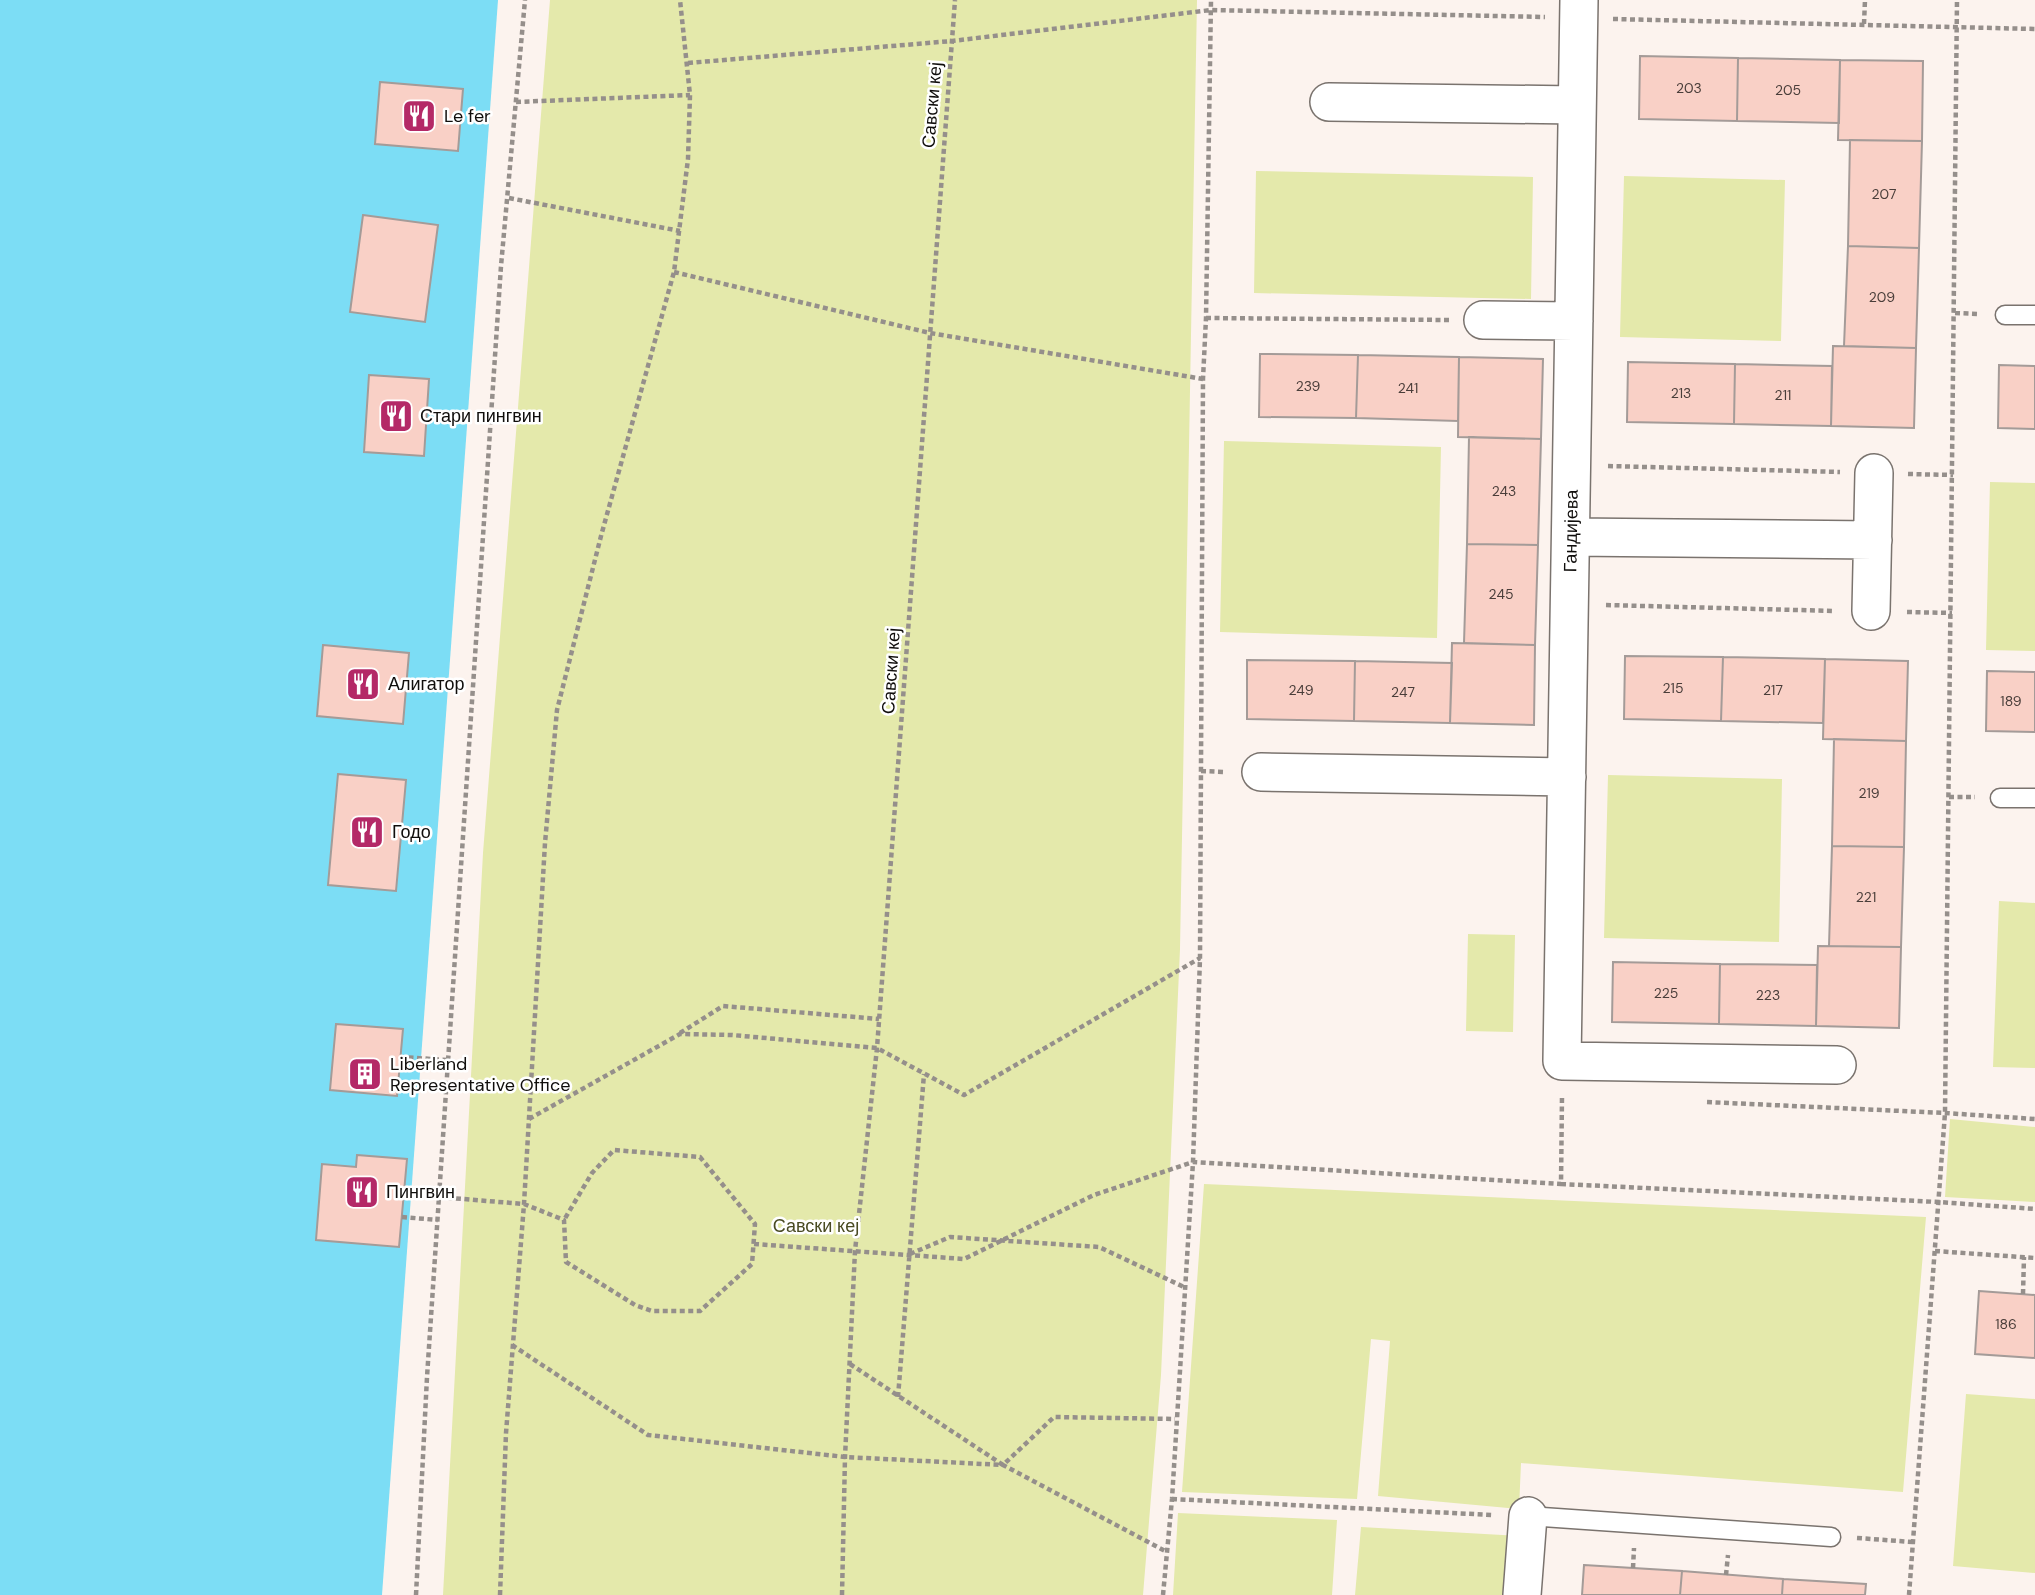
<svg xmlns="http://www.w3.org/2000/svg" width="2035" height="1595" viewBox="0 0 2035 1595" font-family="'DM Sans',sans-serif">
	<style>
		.green { fill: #e4e9ab }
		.water { fill: #7cddf5 }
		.building { fill: #f9d0c6; stroke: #a49b98; stroke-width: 2 }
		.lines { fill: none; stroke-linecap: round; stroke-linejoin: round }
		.service-casing { stroke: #7a736e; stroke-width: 21 }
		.minor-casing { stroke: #7a736e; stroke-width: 40 }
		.path { stroke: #958f8b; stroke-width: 4.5; stroke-dasharray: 5 3.5; stroke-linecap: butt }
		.service { stroke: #fff; stroke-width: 18 }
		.minor { stroke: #fff; stroke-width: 37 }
		.labels { text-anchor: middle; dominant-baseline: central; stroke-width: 5; stroke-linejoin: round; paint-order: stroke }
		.number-label { font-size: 14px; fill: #4a3e3a }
		.street-label { font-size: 18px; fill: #100e0c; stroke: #fff }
		.poi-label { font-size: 18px; fill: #100e0c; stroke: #fff; text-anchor: start }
		.park-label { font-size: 18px; fill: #494b22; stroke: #fff }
	</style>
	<rect width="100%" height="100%" fill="#fcf3ee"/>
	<path class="green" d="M 550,0 L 1197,0 L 1180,949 L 1161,1375 L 1143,1595 L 443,1595 L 483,853 Z
		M 1256,171 L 1533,177 L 1531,299 L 1254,293 Z
		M 1624,176 L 1785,180 L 1781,341 L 1620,337 Z
		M 1224,441 L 1441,447 L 1437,638 L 1220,632 Z
		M 1990,482 L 2035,483 L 2035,651 L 1986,650 Z
		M 1608,775 L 1782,779 L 1779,942 L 1604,938 Z
		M 1999,901 L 2035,903 L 2035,1068 L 1993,1067 Z
		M 1468,934 L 1515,935 L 1513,1032 L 1466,1031 Z
		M 1950,1119 L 2035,1127 L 2035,1202 L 1945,1197 Z
		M 1204,1184 L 1926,1217 L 1903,1492 L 1521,1463 L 1519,1509 L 1378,1496 L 1390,1341 L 1371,1339 L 1357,1499 L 1182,1492 Z
		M 1966,1394 L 2035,1399 L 2035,1573 L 1953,1566 Z
		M 1178,1513 L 1337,1520 L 1332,1595 L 1173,1595 Z
		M 1361,1527 L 1520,1536 L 1515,1595 L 1355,1595 Z"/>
	<path class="water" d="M 0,0 L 498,0 L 382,1595 L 0,1595 Z"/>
	<path class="building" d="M 1640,56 L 1738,58 L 1737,121 L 1639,119 Z
		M 1738,58 L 1840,60 L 1839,123 L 1737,121 Z
		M 1840,60 L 1923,61 L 1922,141 L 1838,140 Z
		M 380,82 L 463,89 L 458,151 L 375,144 Z
		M 1850,140 L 1922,141 L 1919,248 L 1848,246 Z
		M 363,215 L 438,225 L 425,322 L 350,312 Z
		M 1848,246 L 1919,248 L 1916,348 L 1844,346 Z
		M 1833,346 L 1916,348 L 1914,428 L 1831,426 Z
		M 1260,354 L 1358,355 L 1356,418 L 1259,417 Z
		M 1358,355 L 1459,357 L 1458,421 L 1356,418 Z
		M 1459,357 L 1543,359 L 1541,439 L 1458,437 Z
		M 1628,362 L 1735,364 L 1734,424 L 1627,422 Z
		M 1735,364 L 1832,366 L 1831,426 L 1734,424 Z
		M 1999,365 L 2035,366 L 2035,429 L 1998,428 Z
		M 369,375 L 429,379 L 424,456 L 364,452 Z
		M 1469,437 L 1541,439 L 1538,545 L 1467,544 Z
		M 1467,544 L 1538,545 L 1535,645 L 1464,643 Z
		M 1452,643 L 1535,645 L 1534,725 L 1450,723 Z
		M 323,645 L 409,653 L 403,724 L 317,716 Z
		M 1625,656 L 1723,657 L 1721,721 L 1624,719 Z
		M 1723,657 L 1825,659 L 1823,723 L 1721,721 Z
		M 1825,659 L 1908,661 L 1906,741 L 1823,739 Z
		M 1247,660 L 1355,661 L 1354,721 L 1247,719 Z
		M 1355,661 L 1452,663 L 1450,723 L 1354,721 Z
		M 1987,671 L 2035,672 L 2035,732 L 1986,731 Z
		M 1834,739 L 1906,741 L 1904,847 L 1832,846 Z
		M 338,774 L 406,780 L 396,891 L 328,885 Z
		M 1832,846 L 1904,847 L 1901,947 L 1829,946 Z
		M 1818,946 L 1901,947 L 1899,1028 L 1816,1026 Z
		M 1613,962 L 1720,964 L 1719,1024 L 1612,1022 Z
		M 1720,964 L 1817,965 L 1816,1026 L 1719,1024 Z
		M 336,1024 L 403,1029 L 397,1096 L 330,1090 Z
		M 357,1155 L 407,1159 L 399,1247 L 316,1240 L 322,1164 L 356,1167 Z
		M 1979,1291 L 2035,1295 L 2035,1358 L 1975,1354 Z
		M 1584,1565 L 1682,1571 L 1680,1595 L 1582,1595 Z
		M 1682,1571 L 1783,1579 L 1782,1595 L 1680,1595 Z
		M 1783,1579 L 1866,1584 L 1865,1595 L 1782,1595 Z"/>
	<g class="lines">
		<g class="service-casing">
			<path id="service" d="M 2005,315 L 2035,315
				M 2000,798 L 2035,798
				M 1528,1516 L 1831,1537"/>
		</g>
		<g class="minor-casing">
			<path id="minor" d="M 1579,0 L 1562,1061 L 1837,1065
				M 1329,102 L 1577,105
				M 1483,320 L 1574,321
				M 1571,537 L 1873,540
				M 1871,611 L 1874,473
				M 1261,772 L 1567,777
				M 1522,1595 L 1528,1516"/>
		</g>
		<path class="path" d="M 1613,19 L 2035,29
			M 1864,24 L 1865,0
			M 688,63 L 952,41 L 1211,10 L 1545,17
			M 516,102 L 690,95
			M 509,198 L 680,231
			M 674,272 L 930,333 L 1203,379
			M 1955,313 L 1980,314
			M 1206,318 L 1450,320
			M 1608,466 L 1840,472
			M 1908,474 L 1953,475
			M 1606,605 L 1835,611
			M 1907,612 L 1952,613
			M 1201,771 L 1225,772
			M 1949,797 L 1975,797
			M 680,1033 L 723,1006 L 879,1019
			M 400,1057 L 448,1060
			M 1707,1102 L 1945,1113 L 2035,1119
			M 529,1119 L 680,1034 L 732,1035 L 877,1048 L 964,1095 L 1200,958
			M 1561,1184 L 1939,1202 L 2035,1209
			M 439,1197 L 524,1204 L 564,1220 L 566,1262 L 635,1305 L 652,1311 L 700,1311 L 752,1264 L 755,1224 L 700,1157 L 614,1150 L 592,1173 L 564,1220
			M 402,1217 L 438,1220
			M 754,1244 L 964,1259 L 1094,1195 L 1193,1162 L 1561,1184 L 1562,1096
			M 1935,1251 L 2035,1258
			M 910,1254 L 950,1237 L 1099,1247 L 1184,1287
			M 2023,1294 L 2024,1257
			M 512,1345 L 648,1435 L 845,1457 L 1003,1465 L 1167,1552
			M 850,1364 L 1003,1465 L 1054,1417 L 1175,1419
			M 898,1397 L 924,1074
			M 1172,1499 L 1492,1515
			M 1857,1538 L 1913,1542
			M 1633,1568 L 1634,1548
			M 1726,1575 L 1728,1555
			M 416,1595 L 427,1377 L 501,266 L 525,0
			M 500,1595 L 506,1433 L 524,1204 L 545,843 L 557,710 L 601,536 L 674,272 L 688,159 L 690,95 L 680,0
			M 842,1595 L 845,1457 L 855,1251 L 877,1048 L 955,0
			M 1163,1595 L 1172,1499 L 1193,1162 L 1200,958 L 1203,379 L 1206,318 L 1211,0
			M 1909,1595 L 1945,1113 L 1957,0"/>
		<use href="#service" class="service"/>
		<use href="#minor" class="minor"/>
	</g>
	<defs>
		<g id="restaurant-square" transform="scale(1.75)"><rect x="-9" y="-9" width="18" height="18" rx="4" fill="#b42967" stroke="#fff"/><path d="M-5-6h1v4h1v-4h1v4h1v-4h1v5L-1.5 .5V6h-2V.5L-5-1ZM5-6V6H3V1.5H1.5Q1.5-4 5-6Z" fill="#fff"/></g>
		<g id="building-square" transform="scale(1.75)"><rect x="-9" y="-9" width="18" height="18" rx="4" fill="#b42967" stroke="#fff"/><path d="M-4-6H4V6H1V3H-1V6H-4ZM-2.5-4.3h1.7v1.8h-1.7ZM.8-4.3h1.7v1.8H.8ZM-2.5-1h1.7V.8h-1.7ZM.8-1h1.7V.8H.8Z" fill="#fff"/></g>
	</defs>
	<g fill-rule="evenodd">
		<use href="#restaurant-square" x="419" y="116"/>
		<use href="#restaurant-square" x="396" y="416"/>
		<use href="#restaurant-square" x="363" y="684"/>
		<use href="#restaurant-square" x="367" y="832"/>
		<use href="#building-square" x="365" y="1074"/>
		<use href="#restaurant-square" x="362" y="1192"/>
	</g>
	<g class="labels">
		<g class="number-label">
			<text x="1689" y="88">203</text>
			<text x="1788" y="90">205</text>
			<text x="1884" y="194">207</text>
			<text x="1882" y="297">209</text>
			<text x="1308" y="386">239</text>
			<text x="1408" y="388">241</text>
			<text x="1681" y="393">213</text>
			<text x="1783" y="395">211</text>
			<text x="1504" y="491">243</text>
			<text x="1501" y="594">245</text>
			<text x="1673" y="688">215</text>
			<text x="1301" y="690">249</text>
			<text x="1773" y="690">217</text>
			<text x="1403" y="692">247</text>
			<text x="2011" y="701">189</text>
			<text x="1869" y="793">219</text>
			<text x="1866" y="897">221</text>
			<text x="1666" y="993">225</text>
			<text x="1768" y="995">223</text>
			<text x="2006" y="1324">186</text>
		</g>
		<g class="street-label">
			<text transform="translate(932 105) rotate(-85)">Савски кеј</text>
			<text transform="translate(1571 531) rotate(-89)">Гандијева</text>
			<text transform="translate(891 671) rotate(-86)">Савски кеј</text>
		</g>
		<g class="poi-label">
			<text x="444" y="116">Le fer</text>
			<text x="420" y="416">Стари пингвин</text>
			<text x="388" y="684">Алигатор</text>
			<text x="392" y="832">Годо</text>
			<text x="390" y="1064">Liberland<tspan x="390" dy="21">Representative Office</tspan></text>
			<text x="386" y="1192">Пингвин</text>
		</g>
		<g class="park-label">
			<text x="816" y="1226">Савски кеј</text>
		</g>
	</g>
</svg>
